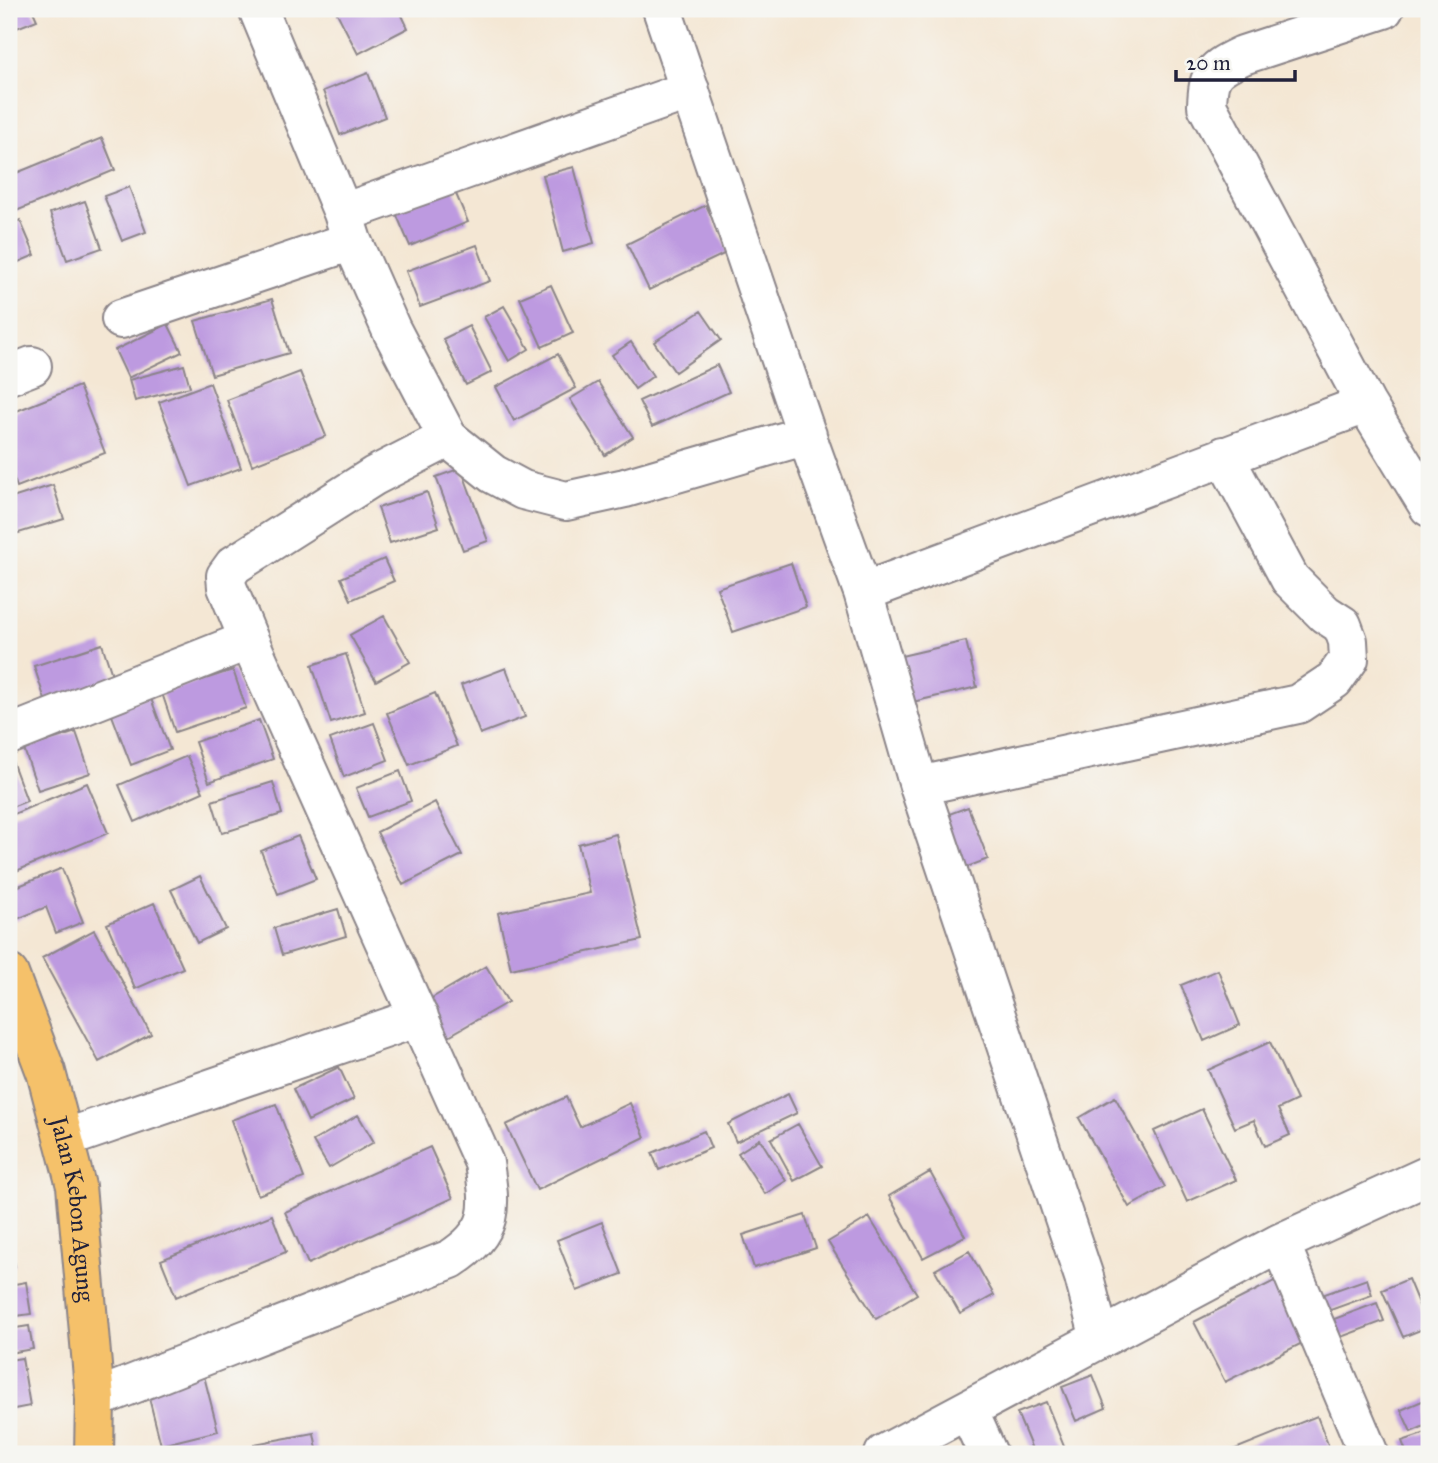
<svg xmlns="http://www.w3.org/2000/svg" width="1438" height="1463" viewBox="0 0 1438 1463" font-family="'IM FELL Great Primer',serif">
	<style>
		.building { fill: #bd9ae0 }
		.lines { fill: none; stroke-linecap: round; stroke-linejoin: round }
		.minor-casing { stroke: #8b8488; stroke-width: 42 }
		.major-casing { stroke: #8b8488; stroke-width: 42 }
		.minor { stroke: #fff; stroke-width: 38 }
		.major { stroke: #f5c16b; stroke-width: 38 }
		.labels { text-anchor: middle; dominant-baseline: central; stroke-width: 5; stroke-linejoin: round; paint-order: stroke }
		.street-label { font-size: 24px; fill: #22223b; stroke: #f6f6f2 }
	</style>
	<rect width="100%" height="100%" fill="#f6f6f2"/>
	<filter id="ink" filterUnits="userSpaceOnUse"><feTurbulence type="fractalNoise" baseFrequency=".0143" numOctaves="2"/><feDisplacementMap in="SourceGraphic" scale="14" xChannelSelector="R" yChannelSelector="G"/><feConvolveMatrix kernelMatrix="1 2 1 2 8 2 1 2 1" color-interpolation-filters="sRGB"/></filter>
	<filter id="wash" filterUnits="userSpaceOnUse"><feTurbulence type="fractalNoise" baseFrequency=".00686" numOctaves="4" result="noise"/><feDisplacementMap in="SourceGraphic" scale="28" xChannelSelector="R" yChannelSelector="G"/><feGaussianBlur stdDeviation="1.57" result="paint"/><feColorMatrix in="noise" values="0 0 0 0 0 0 0 0 0 0 0 0 0 0 0 0 0 1.4 0 .05"/><feComposite in="paint" operator="in"/></filter>
	<g filter="url(#wash)">
		<rect width="100%" height="100%" fill="#f4e7d4"/>
		<g id="blocks">
			<path class="building" d="M 9,9 L 32,9 L 37,20 L 9,31 Z
				M 344,9 L 399,9 L 408,28 L 358,54 L 337,13 Z
				M 368,73 L 385,117 L 340,135 L 323,91 Z
				M 102,138 L 115,170 L 9,214 L 9,176 Z
				M 574,167 L 594,243 L 563,252 L 543,175 Z
				M 129,187 L 146,232 L 122,241 L 104,196 Z
				M 453,187 L 468,222 L 410,246 L 395,211 Z
				M 85,201 L 102,248 L 67,260 L 50,213 Z
				M 706,205 L 728,252 L 649,290 L 627,244 Z
				M 20,220 L 35,255 L 9,266 L 9,225 Z
				M 477,245 L 490,281 L 420,307 L 406,271 Z
				M 551,285 L 573,333 L 542,347 L 520,298 Z
				M 272,299 L 289,353 L 212,375 L 195,321 Z
				M 504,306 L 529,349 L 509,361 L 484,317 Z
				M 701,311 L 721,340 L 675,372 L 654,342 Z
				M 168,324 L 182,352 L 128,378 L 115,350 Z
				M 469,326 L 492,372 L 466,385 L 443,339 Z
				M 631,342 L 653,376 L 635,389 L 612,355 Z
				M 558,354 L 576,388 L 514,421 L 496,387 Z
				M 184,365 L 190,387 L 135,401 L 129,380 Z
				M 717,365 L 729,392 L 652,427 L 639,401 Z
				M 300,372 L 326,436 L 252,465 L 227,400 Z
				M 598,382 L 633,437 L 605,455 L 570,399 Z
				M 210,383 L 241,468 L 191,486 L 159,402 Z
				M 79,386 L 105,453 L 17,487 L 9,465 L 9,414 Z
				M 461,468 L 488,541 L 463,550 L 436,477 Z
				M 53,485 L 64,519 L 9,536 L 9,499 Z
				M 427,492 L 439,527 L 390,543 L 378,508 Z
				M 384,559 L 394,581 L 351,600 L 341,578 Z
				M 791,563 L 806,607 L 733,632 L 717,588 Z
				M 384,616 L 410,662 L 376,681 L 350,635 Z
				M 966,641 L 977,687 L 908,703 L 897,657 Z
				M 102,644 L 115,684 L 47,706 L 34,666 Z
				M 346,654 L 365,712 L 331,723 L 312,665 Z
				M 506,668 L 525,717 L 480,734 L 461,685 Z
				M 233,670 L 246,708 L 175,732 L 162,693 Z
				M 9,690 L 22,720 L 9,726 Z
				M 435,693 L 457,746 L 409,765 L 387,713 Z
				M 150,696 L 170,750 L 131,765 L 110,710 Z
				M 259,720 L 273,759 L 209,782 L 195,742 Z
				M 374,723 L 388,760 L 344,777 L 330,739 Z
				M 76,732 L 90,773 L 38,790 L 24,749 Z
				M 9,753 L 27,801 L 9,808 Z
				M 187,756 L 203,792 L 135,822 L 119,785 Z
				M 400,771 L 411,801 L 368,817 L 356,788 Z
				M 273,782 L 282,814 L 222,833 L 212,801 Z
				M 87,783 L 108,833 L 9,874 L 9,816 Z
				M 435,802 L 462,855 L 403,885 L 377,832 Z
				M 968,807 L 988,859 L 954,872 L 933,820 Z
				M 616,834 L 642,940 L 511,969 L 498,913 L 590,893 L 578,844 Z
				M 298,836 L 316,879 L 278,894 L 261,851 Z
				M 60,869 L 62,869 L 83,922 L 56,933 L 46,907 L 15,920 L 9,905 L 9,890 Z
				M 200,876 L 226,929 L 197,943 L 171,890 Z
				M 154,903 L 183,968 L 135,989 L 107,924 Z
				M 338,909 L 346,936 L 282,955 L 274,928 Z
				M 94,930 L 151,1034 L 99,1062 L 42,958 Z
				M 486,966 L 508,1002 L 440,1041 L 420,1005 Z
				M 1218,970 L 1240,1025 L 1204,1041 L 1181,985 Z
				M 1270,1042 L 1297,1100 L 1278,1109 L 1290,1135 L 1265,1146 L 1254,1120 L 1235,1128 L 1208,1070 Z
				M 339,1067 L 354,1099 L 308,1121 L 293,1089 Z
				M 788,1094 L 797,1113 L 736,1142 L 728,1124 Z
				M 566,1097 L 580,1127 L 630,1103 L 645,1137 L 537,1190 L 506,1125 Z
				M 1115,1097 L 1165,1187 L 1129,1207 L 1079,1118 Z
				M 276,1104 L 304,1178 L 258,1195 L 231,1120 Z
				M 1202,1109 L 1236,1180 L 1187,1202 L 1154,1131 Z
				M 358,1115 L 374,1142 L 329,1168 L 313,1141 Z
				M 798,1124 L 822,1166 L 794,1181 L 771,1139 Z
				M 704,1131 L 711,1148 L 659,1170 L 652,1153 Z
				M 760,1139 L 786,1181 L 765,1194 L 738,1153 Z
				M 430,1147 L 453,1198 L 308,1264 L 285,1212 Z
				M 930,1172 L 965,1236 L 923,1258 L 889,1196 Z
				M 272,1215 L 286,1252 L 176,1297 L 161,1260 Z
				M 805,1215 L 816,1248 L 754,1268 L 743,1235 Z
				M 869,1217 L 917,1294 L 876,1319 L 828,1242 Z
				M 602,1222 L 622,1274 L 577,1291 L 557,1240 Z
				M 9,1240 L 15,1266 L 9,1267 Z
				M 969,1251 L 994,1295 L 960,1314 L 935,1270 Z
				M 1284,1276 L 1316,1336 L 1225,1382 L 1194,1322 Z
				M 1367,1279 L 1372,1295 L 1325,1312 L 1319,1296 Z
				M 1408,1279 L 1428,1327 L 1403,1337 L 1382,1290 Z
				M 26,1282 L 31,1314 L 9,1317 L 9,1285 Z
				M 1377,1303 L 1384,1321 L 1341,1337 L 1334,1319 Z
				M 29,1326 L 33,1349 L 9,1353 L 9,1329 Z
				M 22,1358 L 30,1406 L 9,1410 L 9,1360 Z
				M 203,1372 L 218,1431 L 161,1445 L 146,1386 Z
				M 1093,1375 L 1106,1408 L 1076,1421 L 1062,1387 Z
				M 1429,1398 L 1429,1424 L 1411,1432 L 1401,1410 Z
				M 1046,1402 L 1067,1454 L 1034,1454 L 1017,1413 Z
				M 1317,1416 L 1330,1450 L 1319,1454 L 1223,1454 Z
				M 1429,1432 L 1429,1454 L 1407,1454 L 1402,1441 Z
				M 314,1433 L 318,1454 L 255,1454 L 254,1444 Z"/>
		</g>
	</g>
	<g filter="url(#ink)">
		<use href="#blocks" fill-opacity="0" stroke="#8b8488" stroke-width="2"/>
		<g class="lines">
			<g class="minor-casing">
				<path id="minor" d="M 258,9 L 343,213 L 352,241 L 391,329 L 448,438 L 493,474 L 523,490 L 566,501 L 625,488 L 807,435
					M 662,9 L 811,448 L 863,592 L 919,786 L 1084,1277 L 1100,1339
					M 1384,9 L 1243,55 C 1213,69 1208,73 1207,106 L 1366,404 L 1429,507
					M 343,213 L 690,90
					M 121,319 L 352,241
					M 9,375 L 32,366
					M 863,592 L 1366,404
					M 9,735 L 249,640
					M 919,786 L 1298,704 L 1334,680 L 1349,659 L 1348,641 L 1342,625 L 1325,614 L 1290,579 L 1224,456
					M 64,1139 L 419,1017
					M 1280,1243 L 1369,1454
					M 95,1399 L 451,1259 C 494,1231 491,1209 484,1163 L 249,640 L 227,587 L 226,576 L 234,565 L 374,476 L 448,438
					M 968,1410 L 988,1454
					M 884,1454 L 1280,1243 L 1429,1175"/>
			</g>
			<g class="major-casing">
				<g id="major">
					<path id="s1" d="M 9,974 L 46,1072 L 76,1186 L 95,1399 L 94,1454"/>
				</g>
			</g>
			<use href="#minor" class="minor"/>
			<use href="#major" class="major"/>
		</g>
	</g>
	<g class="labels">
		<g class="street-label">
			<text stroke="none"><textPath href="#s1" startOffset="245">Jalan Kebon Agung</textPath></text>
		</g>
	</g>
	<rect width="1438" height="1463" fill="none" stroke="#f6f6f2" stroke-width="35"/>
	<path d="M1176 70v10h119v-10" fill="none" stroke="#22223b" stroke-width="3.5"/>
	<text x="1186" y="70" font-size="21" fill="#22223b" stroke="#f6f6f2" stroke-width="5" paint-order="stroke">20 m</text>
</svg>
